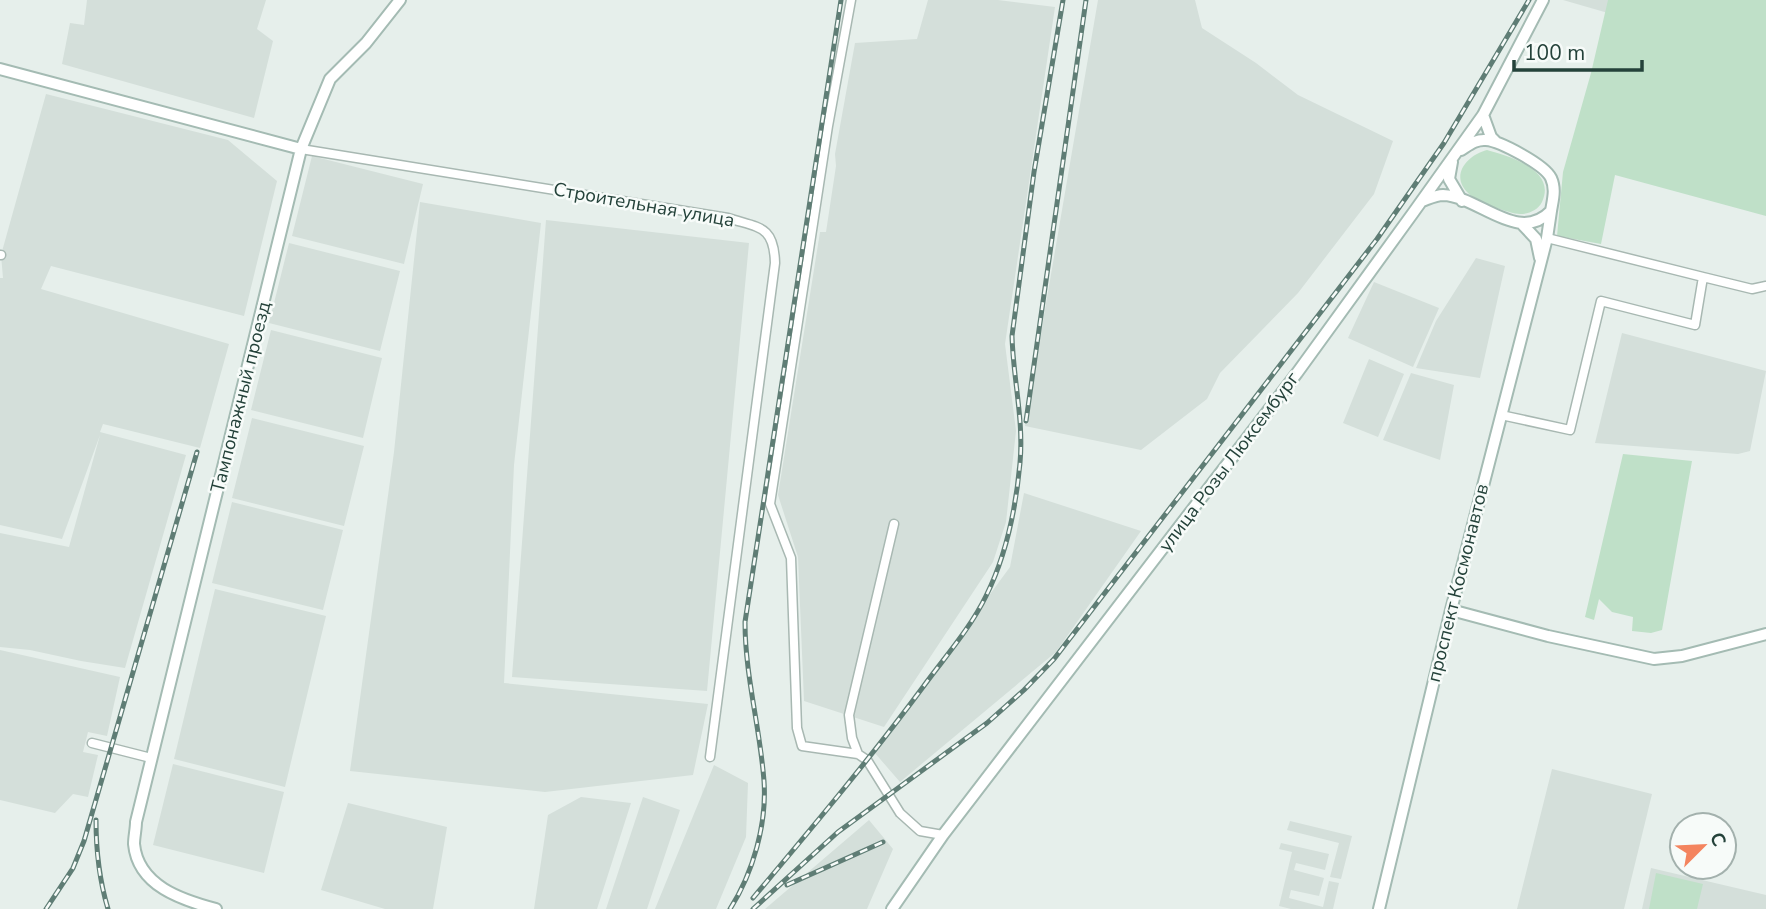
<svg xmlns="http://www.w3.org/2000/svg" width="1766" height="909" viewBox="0 0 1766 909" font-family="'Nunito Sans',sans-serif">
	<style>
		.built { fill: #d4dfda }
		.green { fill: #bfe0c8 }
		.lines { fill: none; stroke-linecap: round; stroke-linejoin: round }
		.street-casing { stroke: #a8b8b2; stroke-width: 11 }
		.secondary-casing { stroke: #a4bbb3; stroke-width: 14 }
		.street { stroke: #fff; stroke-width: 8 }
		.secondary { stroke: #fff; stroke-width: 10 }
		.rail-casing { stroke: #5f7d75; stroke-width: 5 }
		.rail { stroke: #f7fbf9; stroke-width: 2.5; stroke-dasharray: 8; stroke-linecap: butt }
		.labels { text-anchor: middle; dominant-baseline: central; stroke-width: 5; stroke-linejoin: round; paint-order: stroke }
		.street-label { font-size: 19px; fill: #24423a; stroke: #f7fbf9 }
	</style>
	<rect width="100%" height="100%" fill="#e6efeb"/>
	<path class="built" d="M 87,0 L 266,0 L 257,29 L 273,41 L 254,118 L 62,64 L 70,23 L 84,25 Z
		M 928,0 L 998,0 L 1055,7 L 1005,344 L 1016,431 L 1006,522 L 993,562 L 884,727 L 804,701 L 798,557 L 778,495 L 820,232 L 826,232 L 836,166 L 835,154 L 855,43 L 917,39 Z
		M 1098,0 L 1195,0 L 1202,28 L 1256,63 L 1298,95 L 1393,141 L 1374,194 L 1298,293 L 1220,373 L 1207,399 L 1141,450 L 1025,426 Z
		M 1563,0 L 1613,0 L 1608,13 Z
		M 46,94 L 228,140 L 277,181 L 244,316 L 51,266 L 41,289 L 229,344 L 200,448 L 103,424 L 100,432 L 186,455 L 125,668 L 81,661 L 30,650 L 0,647 L 0,533 L 69,547 L 100,435 L 62,539 L 0,525 L 0,278 L 3,278 L 1,255 Z
		M 312,156 L 423,184 L 404,264 L 292,236 Z
		M 420,202 L 541,223 L 514,465 L 504,683 L 708,704 L 693,775 L 545,792 L 350,771 L 394,452 Z
		M 546,220 L 749,243 L 707,691 L 512,677 Z
		M 289,243 L 400,271 L 380,351 L 269,323 Z
		M 1476,258 L 1505,266 L 1480,378 L 1416,368 L 1436,321 Z
		M 1374,282 L 1439,308 L 1413,367 L 1348,338 Z
		M 271,330 L 382,358 L 363,438 L 251,410 Z
		M 1622,333 L 1766,371 L 1750,451 L 1738,454 L 1595,443 Z
		M 1369,359 L 1404,374 L 1378,437 L 1343,423 Z
		M 1411,373 L 1454,385 L 1440,460 L 1383,440 Z
		M 252,418 L 364,446 L 344,526 L 232,498 Z
		M 1024,493 L 1141,531 L 1056,652 L 900,782 L 874,752 L 1010,567 Z
		M 232,502 L 343,530 L 323,610 L 212,583 Z
		M 215,589 L 326,616 L 285,787 L 174,759 Z
		M 0,650 L 120,677 L 107,736 L 88,732 L 83,752 L 98,755 L 88,797 L 73,794 L 55,813 L 0,800 Z
		M 173,764 L 284,792 L 264,873 L 153,845 Z
		M 714,765 L 748,783 L 746,837 L 716,909 L 655,909 Z
		M 1552,769 L 1652,794 L 1624,909 L 1517,909 Z
		M 581,797 L 631,803 L 597,909 L 534,909 L 548,815 Z
		M 643,797 L 680,810 L 647,909 L 606,909 Z
		M 348,803 L 447,827 L 433,909 L 385,909 L 321,890 Z
		M 869,820 L 893,849 L 867,909 L 765,909 Z
		M 1290,821 L 1352,836 L 1341,879 L 1330,877 L 1339,843 L 1287,830 Z
		M 1281,843 L 1329,854 L 1325,870 L 1296,863 L 1294,870 L 1324,878 L 1319,896 L 1291,890 L 1289,898 L 1323,907 L 1329,881 L 1339,883 L 1333,909 L 1291,909 L 1279,906 L 1292,852 L 1279,849 Z
		M 1651,868 L 1766,895 L 1766,909 L 1642,909 Z"/>
	<path class="green" d="M 1608,0 L 1766,0 L 1766,216 L 1615,175 L 1601,244 L 1557,236 L 1563,172 L 1591,73 Z
		M 1487,150 C 1509,156 1557,170 1542,202 C 1538,210 1529,214 1520,214 C 1509,214 1477,201 1469,194 C 1449,176 1467,155 1487,150 Z
		M 1623,454 L 1692,461 L 1662,630 L 1651,633 L 1632,631 L 1633,617 L 1612,612 L 1599,599 L 1594,620 L 1585,617 Z
		M 1656,873 L 1703,884 L 1697,909 L 1649,909 Z"/>
	<g class="lines">
		<g class="street-casing">
			<path id="street" d="M 851,0 L 828,126 L 770,504 L 791,558 L 797,728 L 802,746 L 858,754 L 867,760 L 900,813 L 920,831 L 943,835
				M 301,149 L 728,218 C 759,228 774,225 775,263 L 710,757
				M 0,255 L 1,255
				M 1703,277 L 1752,289 L 1766,286
				M 1501,415 L 1570,430 L 1601,301 L 1695,325 L 1703,277 L 1547,238
				M 92,743 L 151,758
				M 858,754 L 852,738 L 849,715 L 894,524"/>
		</g>
		<g class="secondary-casing">
			<path id="secondary" d="M 0,69 L 301,149
				M 1483,115 L 1491,137 L 1495,141
				M 1452,162 L 1449,179 L 1462,201
				M 1422,201 C 1428,199 1436,195 1443,195 C 1479,196 1518,245 1551,211 C 1553,199 1556,189 1551,178 C 1545,165 1500,141 1486,140 C 1476,139 1469,145 1461,150
				M 1522,224 L 1536,239 L 1540,258
				M 1451,610 L 1548,636 L 1654,659 L 1682,656 L 1766,634
				M 216,909 C 182,900 138,886 134,844 C 134,837 136,829 136,822 L 301,149 L 330,79 L 366,43 L 400,0
				M 892,909 L 943,835 L 1297,373 L 1413,213 L 1483,115 L 1543,0
				M 1379,909 L 1451,610 L 1547,238 L 1551,211"/>
		</g>
		<use href="#street" class="street"/>
		<use href="#secondary" class="secondary"/>
		<g class="rail-casing">
			<path id="rail" d="M 1026,421 L 1086,0
				M 96,820 C 96,851 99,879 108,909
				M 787,885 L 883,842
				M 753,898 C 811,829 869,760 923,687 C 944,658 970,629 986,596 C 1006,556 1016,507 1020,463 C 1024,420 1013,378 1012,336 L 1034,172 L 1063,0
				M 46,909 L 73,868 L 84,841 L 197,452
				M 730,909 C 753,873 767,824 764,781 C 760,727 745,676 745,622 L 841,0
				M 753,909 L 838,832 L 987,723 L 1024,690 L 1054,659 L 1377,239 L 1444,143 L 1529,0"/>
		</g>
		<use href="#rail" class="rail"/>
	</g>
	<g class="labels">
		<g class="street-label">
			<text transform="translate(644 205) rotate(10)">Строительная улица</text>
			<text transform="translate(241 397) rotate(-76)">Тампонажный проезд</text>
			<text transform="translate(1229 462) rotate(-53)">улица Розы Люксембург</text>
			<text transform="translate(1458 583) rotate(-76)">проспект Космонавтов</text>
		</g>
	</g>
	<g transform="translate(1703 846) rotate(66)"><circle r="33" fill="#f7fbf9" stroke="#a3b1ad" stroke-width="2"/>
	<path d="M0-5L12 26L0 18L-12 26Z" fill="#f4845f"/>
	<text y="-10" font-size="19" font-weight="bold" text-anchor="middle" fill="#24423a">С</text>
	</g>
	<path d="M1514 60v10h128v-10" fill="none" stroke="#24423a" stroke-width="3.5"/>
	<text x="1524" y="60" font-size="21" fill="#24423a" stroke="#f7fbf9" stroke-width="5" paint-order="stroke">100 m</text>
</svg>
